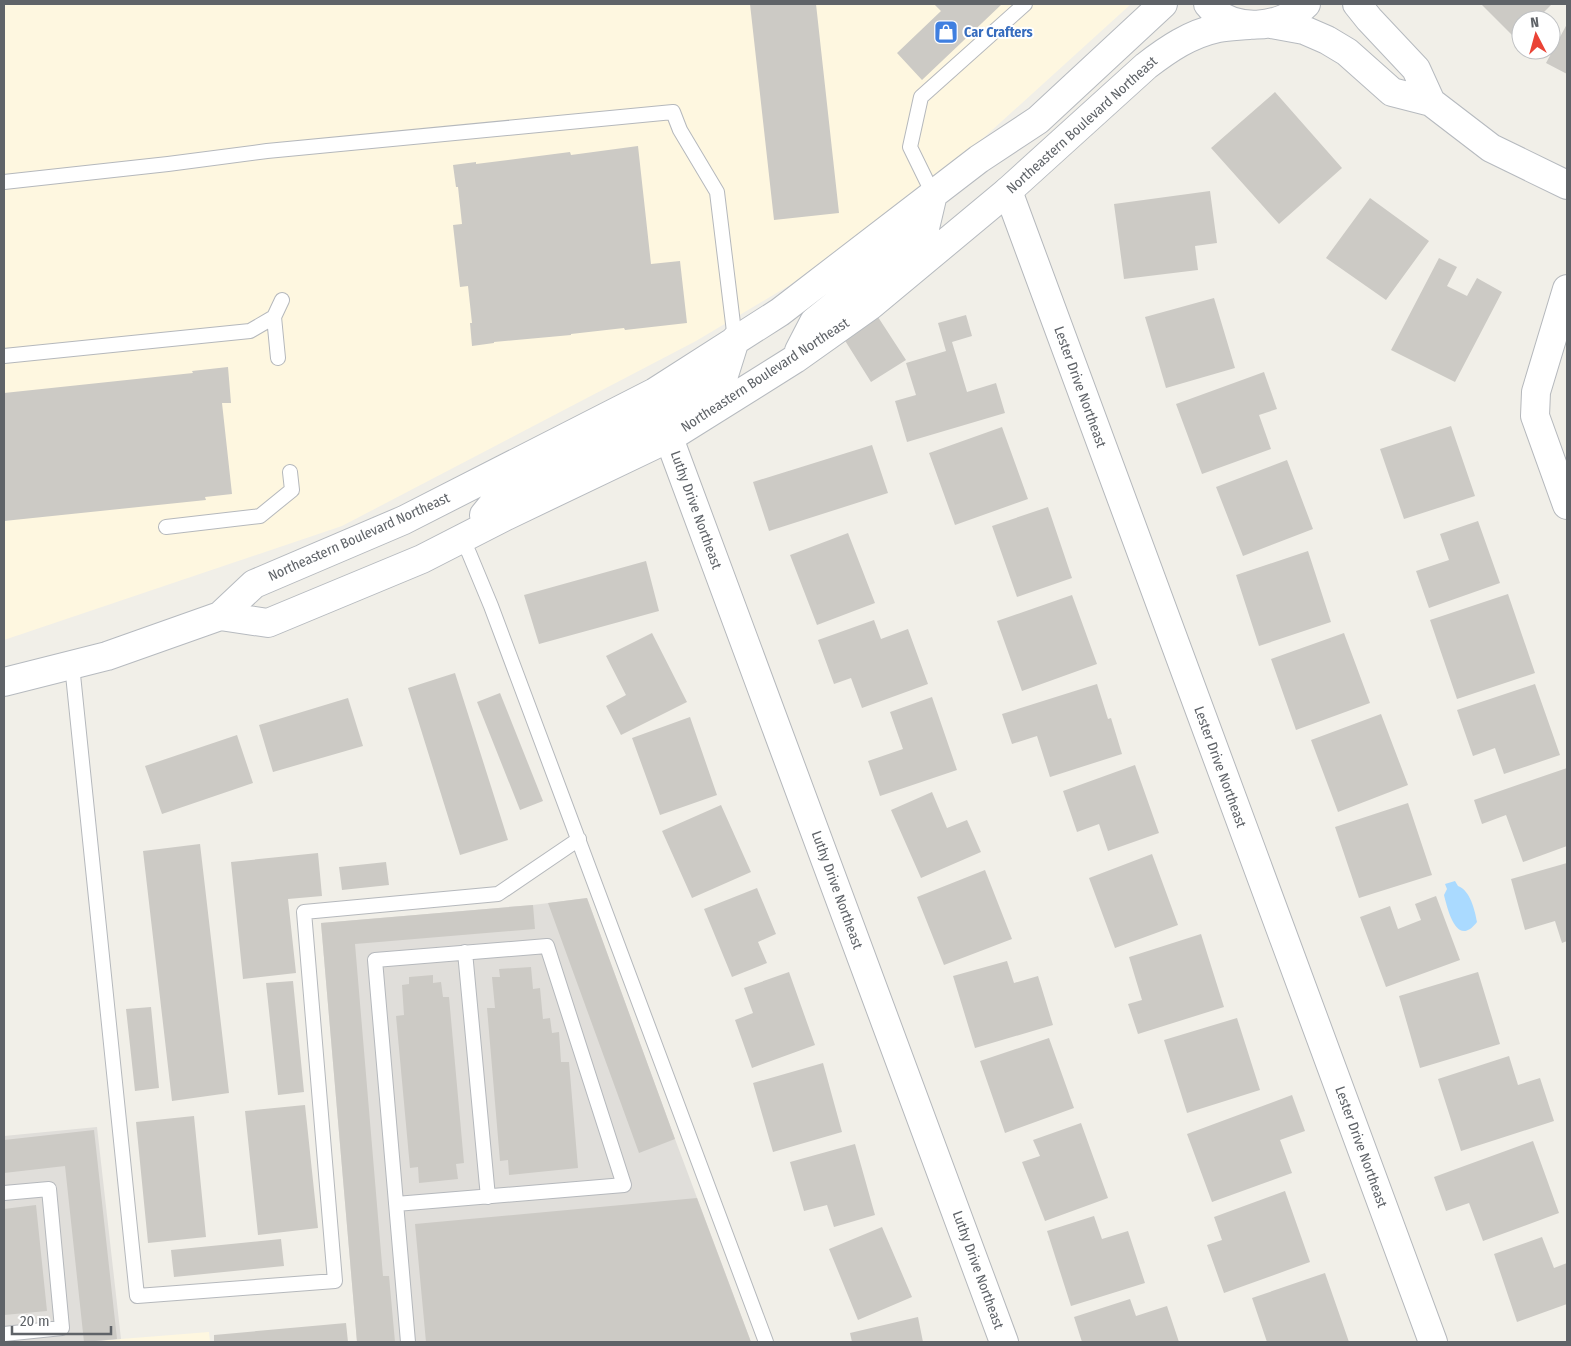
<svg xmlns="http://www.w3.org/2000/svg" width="1571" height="1346" viewBox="0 0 1571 1346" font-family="'Fira Sans Condensed',sans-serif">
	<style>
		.commercial { fill: #fef7e0 }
		.industrial { fill: #e0deda }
		.water { fill: #aadaff }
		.building { fill: #cccac5 }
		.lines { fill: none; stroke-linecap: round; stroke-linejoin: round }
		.lane-casing { stroke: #b5b8bc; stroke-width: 16 }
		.street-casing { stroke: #b5b8bc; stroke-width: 30 }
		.secondary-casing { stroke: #b6babf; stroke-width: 30 }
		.lane { stroke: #fff; stroke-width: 14 }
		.street { stroke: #fff; stroke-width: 28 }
		.secondary { stroke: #fff; stroke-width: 28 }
		.labels { text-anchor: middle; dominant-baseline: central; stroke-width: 4; stroke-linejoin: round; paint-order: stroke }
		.shop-label { font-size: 14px; font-weight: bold; fill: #366cbe; stroke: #fff; text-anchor: start }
		.street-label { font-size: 14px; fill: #5f6368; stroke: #fff }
	</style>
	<rect width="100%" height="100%" fill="#f1efe8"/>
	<path class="commercial" d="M 4,4 L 1131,4 L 968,152 L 790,285 L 696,341 L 342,526 L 4,640 Z
		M 209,1332 L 210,1342 L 85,1342 L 121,1339 Z"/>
	<path class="industrial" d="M 587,898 L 675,1139 L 751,1342 L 357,1342 L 321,923 L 533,905 Z
		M 97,1127 L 121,1339 L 85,1342 L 4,1342 L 4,1136 Z"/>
	<path class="water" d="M 1455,881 L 1458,886 C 1470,890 1475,910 1477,922 C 1457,948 1448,911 1444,895 L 1447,889 L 1445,884 Z"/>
	<path class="building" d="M 750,4 L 816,4 L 839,213 L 774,220 Z
		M 934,4 L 1002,4 L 922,80 L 897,53 L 941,11 Z
		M 1481,4 L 1552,4 L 1536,20 L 1521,20 L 1521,34 L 1516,39 Z
		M 1567,24 L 1567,74 L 1546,63 Z
		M 1275,92 L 1342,168 L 1279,224 L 1211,148 Z
		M 638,146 L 651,264 L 680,261 L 687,323 L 625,330 L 624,328 L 571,334 L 571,335 L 494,342 L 494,343 L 472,346 L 470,323 L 472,323 L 468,286 L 460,287 L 453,225 L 462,224 L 458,187 L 456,187 L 453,165 L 476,162 L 476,164 L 570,152 L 571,155 Z
		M 1210,191 L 1217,243 L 1195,246 L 1198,270 L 1124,279 L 1114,204 Z
		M 1370,198 L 1429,241 L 1386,300 L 1326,258 Z
		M 1439,258 L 1457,267 L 1447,286 L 1467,296 L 1477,278 L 1502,292 L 1455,382 L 1391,350 Z
		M 1214,298 L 1235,368 L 1166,388 L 1145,317 Z
		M 966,315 L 972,336 L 952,342 L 967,392 L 996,383 L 1005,413 L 907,442 L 895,401 L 916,395 L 906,363 L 946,351 L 938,323 Z
		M 878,317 L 906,360 L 871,382 L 844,339 Z
		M 228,367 L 231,403 L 222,403 L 232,494 L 205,497 L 206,500 L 4,521 L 4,393 L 193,373 L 192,371 Z
		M 1264,372 L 1277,409 L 1259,415 L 1271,449 L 1202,474 L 1176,404 Z
		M 1451,426 L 1475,496 L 1404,519 L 1380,449 Z
		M 1002,427 L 1028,499 L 955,525 L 929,453 Z
		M 872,445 L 888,493 L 769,531 L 753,482 Z
		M 1287,460 L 1313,529 L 1243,556 L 1216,487 Z
		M 1048,507 L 1072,578 L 1017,597 L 992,526 Z
		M 1478,521 L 1500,583 L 1429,608 L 1416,571 L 1449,560 L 1440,534 Z
		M 848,533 L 875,603 L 817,625 L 790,555 Z
		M 1308,551 L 1331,622 L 1259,646 L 1236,575 Z
		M 646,561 L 659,611 L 539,644 L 524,595 Z
		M 1508,594 L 1535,673 L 1457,699 L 1430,620 Z
		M 1072,595 L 1097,664 L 1022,691 L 997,621 Z
		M 874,620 L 881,639 L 908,629 L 928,684 L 862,708 L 851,678 L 834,684 L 818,640 Z
		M 652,633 L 687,702 L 621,735 L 606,706 L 626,695 L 606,656 Z
		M 1344,633 L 1370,703 L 1296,730 L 1271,659 Z
		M 455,673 L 508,840 L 460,855 L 408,688 Z
		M 1097,684 L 1108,719 L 1111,718 L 1122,754 L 1050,777 L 1037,736 L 1012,744 L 1002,714 Z
		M 1535,684 L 1560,755 L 1504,774 L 1495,748 L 1473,756 L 1457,710 Z
		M 500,693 L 543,801 L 520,810 L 477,702 Z
		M 932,697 L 957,770 L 880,796 L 868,761 L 903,749 L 890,712 Z
		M 348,698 L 363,746 L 273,772 L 259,725 Z
		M 1381,714 L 1408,785 L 1338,812 L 1311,740 Z
		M 690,717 L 717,795 L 660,815 L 632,738 Z
		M 237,735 L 253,783 L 162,814 L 145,766 Z
		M 1135,765 L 1159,833 L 1108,851 L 1099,824 L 1077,832 L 1063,791 Z
		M 1567,768 L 1567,846 L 1523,862 L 1506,815 L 1482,824 L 1474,800 Z
		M 932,792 L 947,828 L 967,820 L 981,852 L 921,878 L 891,810 Z
		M 1408,803 L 1432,875 L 1359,898 L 1335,827 Z
		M 721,805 L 751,872 L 692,898 L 662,831 Z
		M 200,844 L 229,1093 L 172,1101 L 143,851 Z
		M 318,853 L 322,896 L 288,899 L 296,973 L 243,979 L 231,862 Z
		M 1152,854 L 1178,925 L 1115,948 L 1089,878 Z
		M 386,862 L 389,885 L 342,890 L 339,867 Z
		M 1567,863 L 1567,941 L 1562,943 L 1555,921 L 1525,930 L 1511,879 Z
		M 985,870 L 1012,939 L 944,965 L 917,897 Z
		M 757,888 L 776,934 L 758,942 L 767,963 L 732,977 L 704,909 Z
		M 1436,896 L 1460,960 L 1386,987 L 1360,917 L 1390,906 L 1398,929 L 1421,920 L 1415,904 Z
		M 587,898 L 675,1139 L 639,1153 L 548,903 Z
		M 533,905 L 535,929 L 355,944 L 383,1276 L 389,1276 L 395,1342 L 357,1342 L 321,923 Z
		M 1201,934 L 1224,1007 L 1138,1034 L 1128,1004 L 1142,1000 L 1129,957 Z
		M 1007,961 L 1014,983 L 1038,976 L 1053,1025 L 975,1048 L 953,976 Z
		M 531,967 L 533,989 L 540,988 L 543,1019 L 550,1018 L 552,1033 L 559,1032 L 561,1062 L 569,1062 L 578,1168 L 509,1175 L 508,1160 L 500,1161 L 487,1008 L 495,1008 L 492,977 L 500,977 L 499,969 Z
		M 789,972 L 815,1045 L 752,1068 L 735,1020 L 753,1013 L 744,988 Z
		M 1478,972 L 1500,1044 L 1420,1068 L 1399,996 Z
		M 433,975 L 433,983 L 441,982 L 443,997 L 449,997 L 464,1163 L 456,1164 L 458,1179 L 419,1183 L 418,1167 L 410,1168 L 396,1016 L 404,1015 L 402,985 L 409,984 L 409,977 Z
		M 293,981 L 304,1092 L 278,1095 L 266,983 Z
		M 151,1007 L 159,1088 L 135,1091 L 126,1009 Z
		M 1237,1018 L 1260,1090 L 1187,1113 L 1164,1040 Z
		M 1049,1038 L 1074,1108 L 1005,1133 L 980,1061 Z
		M 1509,1056 L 1518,1085 L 1540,1078 L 1554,1121 L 1461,1151 L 1438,1079 Z
		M 823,1063 L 842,1132 L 773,1152 L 753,1083 Z
		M 1292,1095 L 1305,1131 L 1280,1140 L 1292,1173 L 1212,1202 L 1187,1134 Z
		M 305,1105 L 318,1228 L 258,1235 L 245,1111 Z
		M 194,1116 L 206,1237 L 148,1243 L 136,1122 Z
		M 1081,1123 L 1108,1198 L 1045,1221 L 1022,1162 L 1040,1156 L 1033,1140 Z
		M 94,1130 L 117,1339 L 84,1342 L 65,1166 L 4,1173 L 4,1140 Z
		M 1533,1141 L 1559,1213 L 1483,1241 L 1469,1203 L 1446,1211 L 1434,1177 Z
		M 855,1144 L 875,1215 L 834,1227 L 827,1205 L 804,1211 L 790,1162 Z
		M 1285,1191 L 1310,1262 L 1224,1293 L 1207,1245 L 1222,1240 L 1214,1217 Z
		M 697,1198 L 751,1342 L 426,1342 L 415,1224 Z
		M 36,1205 L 47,1311 L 4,1315 L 4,1209 Z
		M 1094,1216 L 1102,1239 L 1128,1231 L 1145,1283 L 1071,1306 L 1047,1231 Z
		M 882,1227 L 912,1297 L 858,1320 L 829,1249 Z
		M 1542,1237 L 1554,1268 L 1567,1263 L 1567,1304 L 1517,1322 L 1494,1254 Z
		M 281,1239 L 284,1266 L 174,1277 L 171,1250 Z
		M 1325,1273 L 1349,1342 L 1267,1342 L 1252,1298 Z
		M 1130,1299 L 1136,1316 L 1167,1306 L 1179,1342 L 1082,1342 L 1074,1317 Z
		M 918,1317 L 923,1342 L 852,1342 L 850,1333 Z
		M 346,1323 L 348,1342 L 214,1342 L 214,1335 Z"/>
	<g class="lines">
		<g class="lane-casing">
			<path id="lane" d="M 4,182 L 168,164 L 267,151 L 673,112 L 680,130 L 717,192 L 735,340
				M 933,194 L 910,147 L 921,97 L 1025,4
				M 274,317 L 278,358
				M 4,356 L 250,331 L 274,317 L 282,300
				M 166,527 L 260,516 L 292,490 L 290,472
				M 462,539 L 469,553 L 491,606 L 766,1342
				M 72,665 L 137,1296 L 335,1281 L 304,912 L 498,894 L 579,839
				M 465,952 L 488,1197
				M 4,1193 L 49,1189 L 62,1328 L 4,1334
				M 396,1204 L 624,1185 L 547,946 L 375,960 L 408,1342"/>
		</g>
		<g class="street-casing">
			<path id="street" d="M 1008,191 L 1433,1342
				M 1567,289 L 1536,392 L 1535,416 L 1567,505
				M 669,438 L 1004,1342"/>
		</g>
		<g class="secondary-casing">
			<path id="secondary" d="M 1208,4 C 1231,34 1282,29 1306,4
				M 1357,4 L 1369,19 L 1416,69 L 1431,102
				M 1271,24 L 1304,30 L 1327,40 L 1347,52 L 1392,92 L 1431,102 L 1491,148 L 1567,185
				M 799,351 L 814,322 L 902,251 L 925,228 L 933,194
				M 484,515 L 497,499 L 701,392 L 724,375 L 735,340
				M 220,616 L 268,623 L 422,559 L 506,516 L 669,438 L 795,359 L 871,305 L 1008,191 L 1146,66 C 1168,49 1190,34 1218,28 C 1228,26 1238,26 1249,25
				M 4,682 L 107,656 L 220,616 L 254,584 L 404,520 L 655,392 L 780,312 L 979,159 L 1038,120 L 1163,4"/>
		</g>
		<use href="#lane" class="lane"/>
		<use href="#street" class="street"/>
		<use href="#secondary" class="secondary"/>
	</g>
	<defs>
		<g id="shop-square" transform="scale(1.25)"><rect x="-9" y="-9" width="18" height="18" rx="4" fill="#3f7fe0" stroke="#fff"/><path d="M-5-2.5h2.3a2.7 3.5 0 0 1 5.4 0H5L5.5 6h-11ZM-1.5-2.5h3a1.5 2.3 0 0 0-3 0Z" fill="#fff"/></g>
	</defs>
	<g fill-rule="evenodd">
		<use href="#shop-square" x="946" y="32"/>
	</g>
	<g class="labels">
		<g class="shop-label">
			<text x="964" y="32">Car Crafters</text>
		</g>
		<g class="street-label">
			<text transform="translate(1082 125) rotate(-42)">Northeastern Boulevard Northeast</text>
			<text transform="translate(765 375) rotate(-33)">Northeastern Boulevard Northeast</text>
			<text transform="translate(1080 387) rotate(70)">Lester Drive Northeast</text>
			<text transform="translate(696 510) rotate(70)">Luthy Drive Northeast</text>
			<text transform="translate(359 537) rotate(-24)">Northeastern Boulevard Northeast</text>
			<text transform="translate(1220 767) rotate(70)">Lester Drive Northeast</text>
			<text transform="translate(837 890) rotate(70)">Luthy Drive Northeast</text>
			<text transform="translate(1361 1147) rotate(70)">Lester Drive Northeast</text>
			<text transform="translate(978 1270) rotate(70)">Luthy Drive Northeast</text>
		</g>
	</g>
	<rect width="1571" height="1346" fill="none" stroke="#5f6368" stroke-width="10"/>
	<g transform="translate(1536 35) rotate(354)"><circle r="24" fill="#ffffff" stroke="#bfc1c3"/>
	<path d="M0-4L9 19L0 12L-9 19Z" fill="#ea4335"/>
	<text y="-8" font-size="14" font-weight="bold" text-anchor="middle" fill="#5f6368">N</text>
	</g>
	<path d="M12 1326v8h99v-8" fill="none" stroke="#5f6368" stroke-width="2.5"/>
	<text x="20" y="1326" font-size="15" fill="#5f6368" stroke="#ffffff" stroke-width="4" paint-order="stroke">20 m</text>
</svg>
